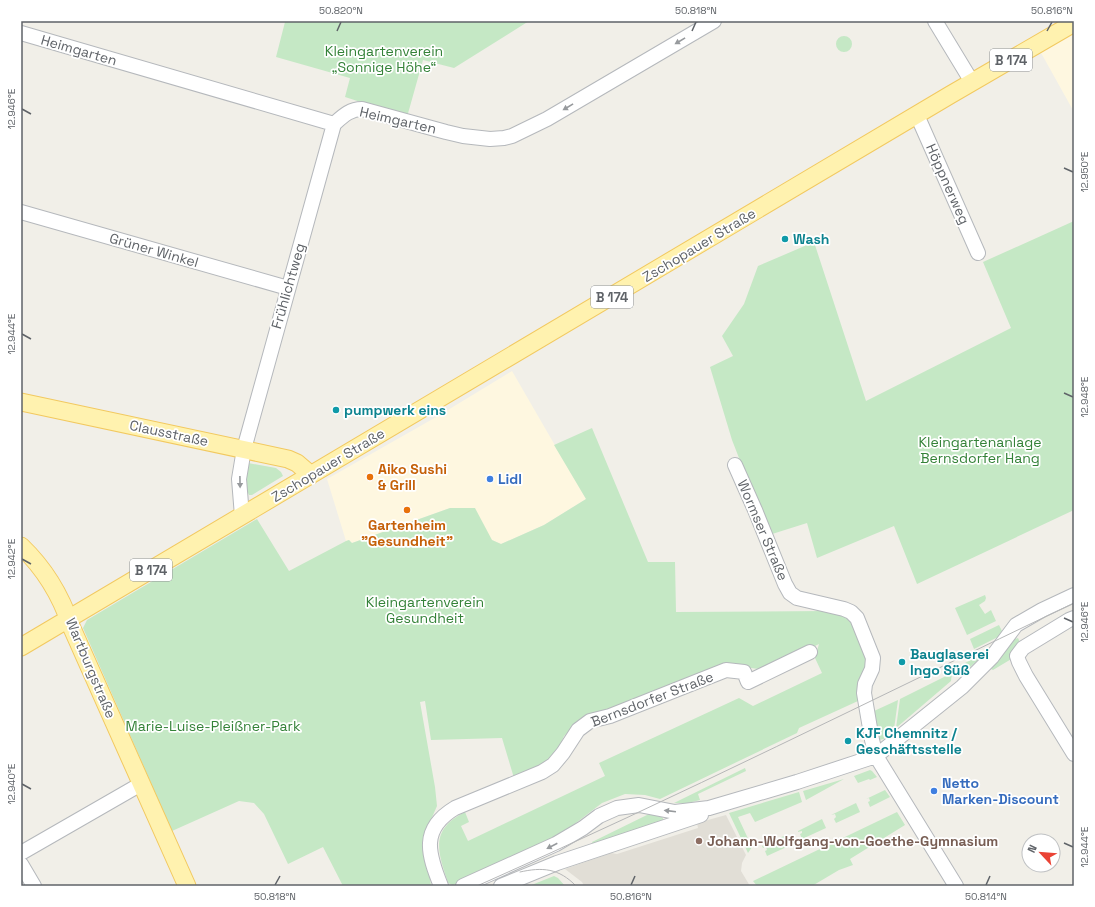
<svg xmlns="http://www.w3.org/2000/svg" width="1095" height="907" viewBox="0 0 1095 907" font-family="'Space Grotesk',sans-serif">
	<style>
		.commercial { fill: #fef7e0 }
		.education { fill: #e1ded6 }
		.green { fill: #c5e8c5 }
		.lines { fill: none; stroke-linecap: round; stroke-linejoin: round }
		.minor-casing { stroke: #b5b8bc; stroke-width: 16 }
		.major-casing { stroke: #f2c960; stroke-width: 19 }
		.minor { stroke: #fff; stroke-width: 14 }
		.major { stroke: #fff2af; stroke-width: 17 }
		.tram { stroke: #b6b7b8; stroke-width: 1 }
		.oneway { fill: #979a9d }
		.ticks { fill: none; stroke: #5f6368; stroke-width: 1.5 }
		.culture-dot { fill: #0f9aa8; stroke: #fff; stroke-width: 1.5 }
		.food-dot { fill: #e8710a; stroke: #fff; stroke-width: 1.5 }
		.shop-dot { fill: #3f7fe0; stroke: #fff; stroke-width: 1.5 }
		.education-dot { fill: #8d6e63; stroke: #fff; stroke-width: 1.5 }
		.labels { text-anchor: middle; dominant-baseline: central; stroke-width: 3.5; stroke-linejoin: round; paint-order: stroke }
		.shield { fill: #fff; stroke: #8f9295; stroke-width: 1 }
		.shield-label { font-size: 13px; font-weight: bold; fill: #5f6368 }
		.street-label { font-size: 14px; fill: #5f6368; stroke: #fff }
		.park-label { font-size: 14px; fill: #348238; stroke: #fff }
		.culture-label { font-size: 14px; font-weight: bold; fill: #0d838f; stroke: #fff; text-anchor: start }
		.food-label { font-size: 14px; font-weight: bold; fill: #c56008; stroke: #fff; text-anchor: start }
		.shop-label { font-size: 14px; font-weight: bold; fill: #366cbe; stroke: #fff; text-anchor: start }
		.education-label { font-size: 14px; font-weight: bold; fill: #785e54; stroke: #fff; text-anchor: start }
		.neatline { fill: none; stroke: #5f6368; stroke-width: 1.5 }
		.ticks-label { font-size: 10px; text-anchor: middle; fill: #5f6368 }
	</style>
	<rect width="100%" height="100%" fill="#f1efe8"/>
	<path class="commercial" d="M 1074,31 L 1074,112 L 1040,51 Z
		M 512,371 L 586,499 L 544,525 L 501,544 L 492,540 L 450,508 L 352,543 L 349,540 L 346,541 L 327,479 L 438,416 Z"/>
	<path class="education" d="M 726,815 L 746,855 L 742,863 L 741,871 L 750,886 L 584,886 L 582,882 L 565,869 L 611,853 L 617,854 L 698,828 L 697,823 Z"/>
	<path class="green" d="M 283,21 L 529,21 L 454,68 L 423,60 L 407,117 L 345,97 L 350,78 L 276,57 L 285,22 Z
		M836 44a8 8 0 1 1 16 0a8 8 0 1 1-16 0Z
		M 1074,221 L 1074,510 L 917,584 L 894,526 L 817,558 L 807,523 L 769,535 L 732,440 L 710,367 L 733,356 L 722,336 L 744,304 L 758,266 L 814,242 L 866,401 L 1011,328 L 983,262 Z
		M 592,428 L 648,562 L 675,562 L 676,612 L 828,611 L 845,616 L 855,627 L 868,657 L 858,701 L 799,728 L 797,733 L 660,799 L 645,795 L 625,794 L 602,803 L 568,829 L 550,841 L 453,885 L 448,883 C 438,852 429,830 465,812 L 469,822 L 461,826 L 468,841 L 605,776 L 599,763 L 739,698 L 753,706 L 822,673 L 815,658 L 819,644 L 766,670 L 744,667 L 583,719 L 564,736 L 555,757 L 539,768 L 514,778 L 502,738 L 431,740 L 425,701 L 420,702 L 435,787 L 437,806 L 426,831 L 423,850 L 429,871 L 431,886 L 343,886 L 323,847 L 288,864 L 264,814 L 254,803 L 239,801 L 172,831 L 83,628 L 87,620 L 257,519 L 289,571 L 346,541 L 349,540 L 352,543 L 450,508 L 475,508 L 492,540 L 501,544 L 544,525 L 586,499 L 554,445 Z
		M 248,463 L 276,468 L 281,472 L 283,476 L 252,495 L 249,495 C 244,486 247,472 248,463 Z
		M 985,595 L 986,598 L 985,601 L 979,605 L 985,614 L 991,610 L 996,621 L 967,635 L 955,608 Z
		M 999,625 L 1002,631 L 998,637 L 974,649 L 970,639 Z
		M 1018,638 L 1021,645 L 1013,658 L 993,670 L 991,669 L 1012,640 Z
		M 987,652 L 961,675 L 957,667 Z
		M 952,673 L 951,681 L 896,728 L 900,699 Z
		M 898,700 L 894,729 L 884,739 L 879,740 L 878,738 L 874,711 Z
		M 745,768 L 746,771 L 698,794 L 700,800 L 688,803 L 674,803 Z
		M 870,770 L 872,771 L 877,777 L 870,780 L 869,779 L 858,783 L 854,776 Z
		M 844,779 L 806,800 L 803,791 Z
		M 885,790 L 890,797 L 870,807 L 868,802 L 870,801 L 869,798 L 866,799 Z
		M 799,792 L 802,802 L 755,822 L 750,813 L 738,817 L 752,847 L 748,853 L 729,813 Z
		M 856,803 L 860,812 L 836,823 L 834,819 L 836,817 L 835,814 L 831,815 Z
		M 897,812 L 905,825 L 850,859 L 853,865 L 839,870 L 812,886 L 757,886 L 753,881 Z
		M 651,813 L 659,815 L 663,818 L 663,820 L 593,845 L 592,842 Z
		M 822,819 L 826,828 L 802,839 L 800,834 L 802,833 L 802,831 L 798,832 L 798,831 Z
		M 786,835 L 791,845 L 767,856 L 765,851 L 767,850 L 766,847 L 763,848 L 762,846 Z
		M 554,876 L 558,878 L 565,886 L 529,886 Z"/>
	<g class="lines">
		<g class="minor-casing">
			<path id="minor" d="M 935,21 L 972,82
				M 21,33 L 334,124
				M 917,115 L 978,253
				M 334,124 C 343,116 350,109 362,109 L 446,132 L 463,136 L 490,139 L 504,138 L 512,136 L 547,119 L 714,21
				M 21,212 L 288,288
				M 735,465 L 755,510 L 785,584 L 790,593 L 797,598 L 844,609 L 851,612 L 857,618 L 873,658 L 872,669 L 865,684 L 864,693 L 872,740 L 876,756 L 956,886
				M 242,516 L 239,479 L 244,449 L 334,124
				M 1074,618 L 1069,620 L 1023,648 L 1017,656 L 1019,662 L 1026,676 L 1074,754
				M 21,853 L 141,784
				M 21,864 L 34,886
				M 441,886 C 428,854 420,829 455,808 L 542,772 L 553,765 L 563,753 L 578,730 L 590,721 L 610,716 L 726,670 L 744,672 L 748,682 L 810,652
				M 463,886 L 556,844 L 583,828 L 599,816 L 617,808 L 639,805 L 675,812 L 709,808 L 797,782 L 876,756 L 962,687 L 992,657 L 1016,625 L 1042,610 L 1074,595
				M 501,886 L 557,863 L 701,815"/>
		</g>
		<g class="major-casing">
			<path id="major" d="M 21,402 L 288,459 L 297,463 L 311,475
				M 21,546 C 44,568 61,596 71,626 L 187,886
				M 21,647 L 950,95 L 1074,23"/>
		</g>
		<use href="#minor" class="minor"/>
		<use href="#major" class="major"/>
		<path class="tram" d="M 520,872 C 542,867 559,868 576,886
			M 477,886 C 678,797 875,698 1074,603"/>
	</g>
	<defs><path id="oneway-solid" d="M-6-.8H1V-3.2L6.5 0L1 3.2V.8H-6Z"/></defs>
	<g class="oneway">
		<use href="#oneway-solid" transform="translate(680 41) rotate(149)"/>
		<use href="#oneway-solid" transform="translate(568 107) rotate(149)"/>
		<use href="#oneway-solid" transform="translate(240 482) rotate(89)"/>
		<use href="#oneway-solid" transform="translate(670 811) rotate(-173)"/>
		<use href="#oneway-solid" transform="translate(552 846) rotate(153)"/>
	</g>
	<path class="ticks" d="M 337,31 L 341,22M 692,31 L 696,22M 1047,31 L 1052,22M 22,109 L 31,114M 1064,168 L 1073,172M 22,334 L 31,339M 1064,393 L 1073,397M 22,559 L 31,564M 1064,618 L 1073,622M 22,784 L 31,789M 1064,843 L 1073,847M 275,885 L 280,876M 631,885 L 635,876M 986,885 L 990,876"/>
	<g class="culture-dot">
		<circle cx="785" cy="239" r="4"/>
		<circle cx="336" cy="410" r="4"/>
		<circle cx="902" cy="662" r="4"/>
		<circle cx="848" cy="741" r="4"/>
	</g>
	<g class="food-dot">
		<circle cx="370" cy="477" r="4"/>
		<circle cx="407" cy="510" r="4"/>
	</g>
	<g class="shop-dot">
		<circle cx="490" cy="479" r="4"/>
		<circle cx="934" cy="791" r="4"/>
	</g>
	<circle class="education-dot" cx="699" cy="841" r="4"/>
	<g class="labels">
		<g class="shield">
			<rect x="990" y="49" width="42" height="22" rx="3"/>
			<rect x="591" y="286" width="42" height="22" rx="3"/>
			<rect x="130" y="559" width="42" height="22" rx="3"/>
		</g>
		<g class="shield-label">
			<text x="1011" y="60">B 174</text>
			<text x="612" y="297">B 174</text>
			<text x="151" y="570">B 174</text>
		</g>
		<g class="street-label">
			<text transform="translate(79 50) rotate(16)">Heimgarten</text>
			<text transform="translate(398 120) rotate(13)">Heimgarten</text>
			<text transform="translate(948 184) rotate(66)">Höppnerweg</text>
			<text transform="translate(699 245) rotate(-31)">Zschopauer Straße</text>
			<text transform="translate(154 250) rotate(16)">Grüner Winkel</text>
			<text transform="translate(288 286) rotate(-74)">Frühlichtweg</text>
			<text transform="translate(169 433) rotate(12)">Clausstraße</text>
			<text transform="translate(328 465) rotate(-31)">Zschopauer Straße</text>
			<text transform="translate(763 530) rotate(67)">Wormser Straße</text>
			<text transform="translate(91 668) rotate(67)">Wartburgstraße</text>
			<text transform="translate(652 699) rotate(-21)">Bernsdorfer Straße</text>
		</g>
		<g class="park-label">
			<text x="384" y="51">Kleingartenverein<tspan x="384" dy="16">„Sonnige Höhe“</tspan></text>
			<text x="980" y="442">Kleingartenanlage<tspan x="980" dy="16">Bernsdorfer Hang</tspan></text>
			<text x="425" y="602">Kleingartenverein<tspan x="425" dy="16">Gesundheit</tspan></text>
			<text x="213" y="726">Marie-Luise-Pleißner-Park</text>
		</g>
		<g class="culture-label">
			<text x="793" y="239">Wash</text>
			<text x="344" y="410">pumpwerk eins</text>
			<text x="910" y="654">Bauglaserei<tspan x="910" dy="16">Ingo Süß</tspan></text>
			<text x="856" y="733">KJF Chemnitz /<tspan x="856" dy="16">Geschäftsstelle</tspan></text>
		</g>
		<g class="food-label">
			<text x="378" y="469">Aiko Sushi<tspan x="378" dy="16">&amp; Grill</tspan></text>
			<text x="407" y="525" text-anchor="middle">Gartenheim<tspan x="407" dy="16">"Gesundheit"</tspan></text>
		</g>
		<g class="shop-label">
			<text x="498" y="479">Lidl</text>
			<text x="942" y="783">Netto<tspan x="942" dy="16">Marken-Discount</tspan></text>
		</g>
		<g class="education-label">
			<text x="707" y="841">Johann-Wolfgang-von-Goethe-Gymnasium</text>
		</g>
	</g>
	<rect width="1095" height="907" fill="none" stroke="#ffffff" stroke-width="44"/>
	<g transform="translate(1041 853) rotate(296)"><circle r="19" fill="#ffffff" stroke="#bfc1c3"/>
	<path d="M0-3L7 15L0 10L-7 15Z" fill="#ea4335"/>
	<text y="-6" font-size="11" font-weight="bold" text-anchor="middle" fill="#5f6368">N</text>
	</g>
	<rect x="22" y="22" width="1051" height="863" class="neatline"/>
	<g class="ticks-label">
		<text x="341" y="14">50.820°N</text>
		<text x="696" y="14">50.818°N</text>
		<text x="1052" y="14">50.816°N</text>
		<text transform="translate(11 109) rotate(-90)" y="4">12.946°E</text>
		<text transform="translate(1084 172) rotate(-90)" y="4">12.950°E</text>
		<text transform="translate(11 334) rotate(-90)" y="4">12.944°E</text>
		<text transform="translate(1084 397) rotate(-90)" y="4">12.948°E</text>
		<text transform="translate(11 559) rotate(-90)" y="4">12.942°E</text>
		<text transform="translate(1084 622) rotate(-90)" y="4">12.946°E</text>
		<text transform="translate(11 784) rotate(-90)" y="4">12.940°E</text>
		<text transform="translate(1084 847) rotate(-90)" y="4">12.944°E</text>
		<text x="275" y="900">50.818°N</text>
		<text x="631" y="900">50.816°N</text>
		<text x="986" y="900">50.814°N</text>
	</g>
</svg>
